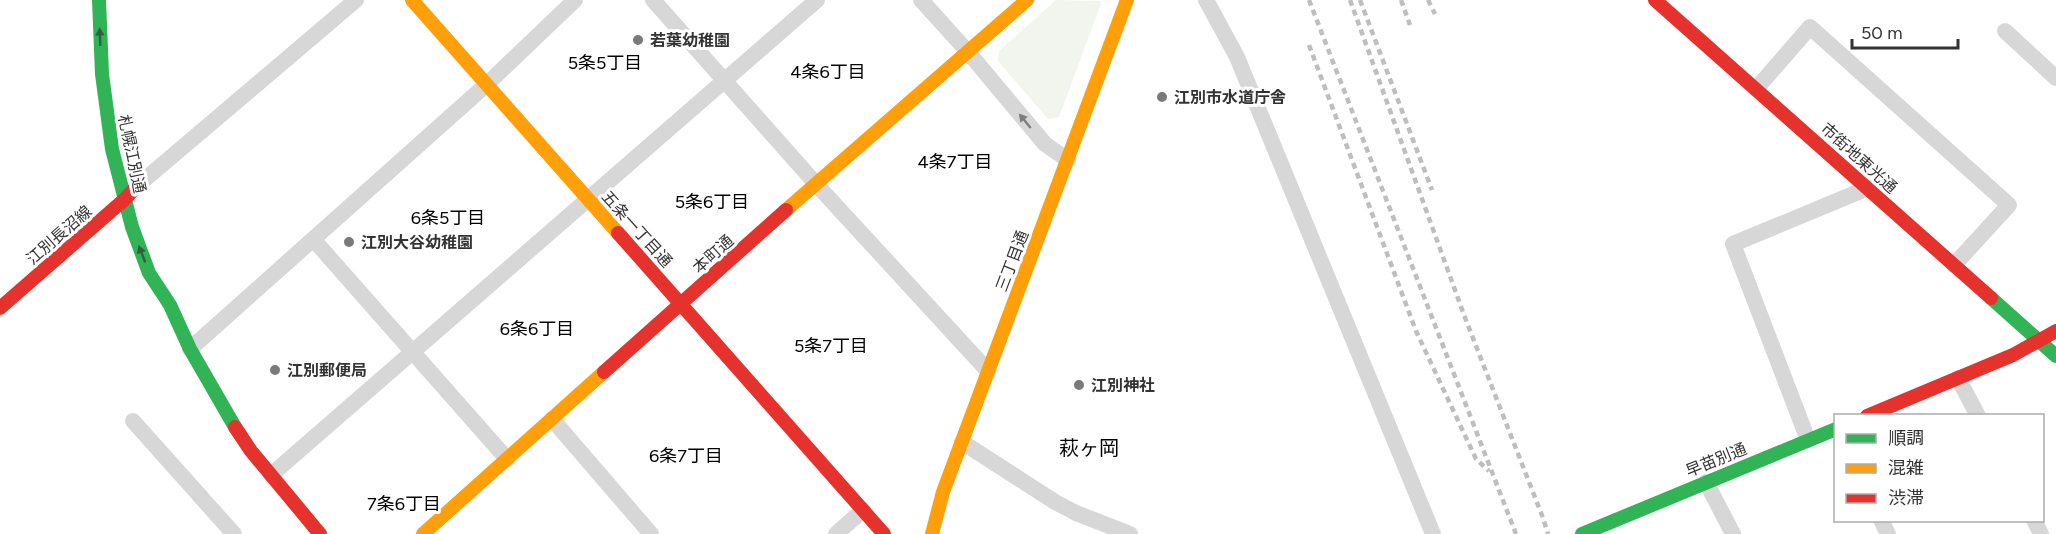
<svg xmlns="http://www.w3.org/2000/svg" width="2056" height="534" viewBox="0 0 2056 534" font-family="Figtree,'Noto Sans JP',sans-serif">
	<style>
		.green { fill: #f1f5ed }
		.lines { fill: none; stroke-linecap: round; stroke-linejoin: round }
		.street { stroke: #d7d7d7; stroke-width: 16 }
		.fast { stroke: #30b455; stroke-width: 14 }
		.slow { stroke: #ff9f0a; stroke-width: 14 }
		.jam { stroke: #e5322d; stroke-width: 14 }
		.rail { stroke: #bebebe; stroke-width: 4.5; stroke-dasharray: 6 4.5; stroke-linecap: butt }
		.oneway { fill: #32603f }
		.oneway2 { fill: #7d7d7d }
		.poi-dot { fill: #7a7a7a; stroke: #fff; stroke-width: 2 }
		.labels { text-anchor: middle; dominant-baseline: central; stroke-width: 6; stroke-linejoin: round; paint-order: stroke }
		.poi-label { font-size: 16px; font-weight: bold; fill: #333; stroke: #fff; text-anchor: start }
		.street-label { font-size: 16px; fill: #333; stroke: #fff }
		.neighbourhood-label { font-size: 18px; fill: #000; stroke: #fff }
		.quarter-label { font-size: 20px; fill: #000; stroke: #fff }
	</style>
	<rect width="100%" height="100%" fill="#fff"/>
	<path class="green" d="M 1056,0 L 1102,1 L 1059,117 L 1048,119 L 998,61 L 999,51 Z"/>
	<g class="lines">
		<path class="street" d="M 653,0 L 816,184 L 988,371
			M 921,0 L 968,52 L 1045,144 L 1068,160
			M 1206,0 L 1237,57 L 1433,534
			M 2005,31 L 2056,78
			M 1756,89 L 1810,27 L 2009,205 L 1954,265
			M 137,186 L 356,0
			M 313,239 L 507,459
			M 190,349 L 487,84 L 575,0
			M 1958,378 L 1978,416
			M 552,419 L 651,534
			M 133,421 L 234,534
			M 1808,440 L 1733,244 L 1868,188
			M 962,442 L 1055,502 L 1076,513 L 1130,534
			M 271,475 L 817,0
			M 1706,482 L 1733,534
			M 1881,520 L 1888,534
			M 2034,520 L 2041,534
			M 836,534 L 863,510"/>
		<path class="fast" d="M 99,0 L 102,74 L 112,149 L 132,227 L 149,273 L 170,305 L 190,349 L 235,427
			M 1991,298 L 2056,356
			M 1582,534 L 1836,429"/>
		<path class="slow" d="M 412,0 L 618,233
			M 786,210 L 1027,0
			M 423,534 L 604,372
			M 932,534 L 943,492 L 1127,0"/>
		<path class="jam" d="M 1655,0 L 1991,298
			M 618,233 L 884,534
			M 0,308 L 125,199 L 137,186
			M 604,372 L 786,210
			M 1867,416 L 2013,355 L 2056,331
			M 235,427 L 251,451 L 320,534"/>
		<path class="rail" d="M 1309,0 L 1516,534
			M 1350,0 L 1464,315 L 1543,518 L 1548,534
			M 1360,0 L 1432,190
			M 1401,0 L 1410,25
			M 1428,0 L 1435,14
			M 1309,45 L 1416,331 L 1476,459 L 1489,471"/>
	</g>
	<defs><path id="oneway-solid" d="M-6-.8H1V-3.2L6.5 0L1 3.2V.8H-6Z" transform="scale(1.5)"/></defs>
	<g class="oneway">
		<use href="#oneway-solid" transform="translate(100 37) rotate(-92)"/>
		<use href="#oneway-solid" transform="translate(142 254) rotate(-111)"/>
	</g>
	<use class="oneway2" href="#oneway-solid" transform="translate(1025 121) rotate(-129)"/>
	<g class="poi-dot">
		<circle cx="638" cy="40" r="6"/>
		<circle cx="1162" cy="97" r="6"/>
		<circle cx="349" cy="242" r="6"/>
		<circle cx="275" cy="370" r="6"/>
		<circle cx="1079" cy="385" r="6"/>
	</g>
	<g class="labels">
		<g class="poi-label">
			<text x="650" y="40">若葉幼稚園</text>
			<text x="1174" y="97">江別市水道庁舎</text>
			<text x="361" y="242">江別大谷幼稚園</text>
			<text x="287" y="370">江別郵便局</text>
			<text x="1091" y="385">江別神社</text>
		</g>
		<g class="street-label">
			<text transform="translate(132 154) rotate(78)">札幌江別通</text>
			<text transform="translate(1859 158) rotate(42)">市街地東光通</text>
			<text transform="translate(637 229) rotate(48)">五条一丁目通</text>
			<text transform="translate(59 235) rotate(-41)">江別長沼線</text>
			<text transform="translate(713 254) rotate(-42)">本町通</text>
			<text transform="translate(1012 261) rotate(-69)">三丁目通</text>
			<text transform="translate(1716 460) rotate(-22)">早苗別通</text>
		</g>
		<g class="neighbourhood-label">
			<text x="605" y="63">5条5丁目</text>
			<text x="828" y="72">4条6丁目</text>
			<text x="955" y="162">4条7丁目</text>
			<text x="712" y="202">5条6丁目</text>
			<text x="448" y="218">6条5丁目</text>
			<text x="537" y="329">6条6丁目</text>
			<text x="831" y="346">5条7丁目</text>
			<text x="686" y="456">6条7丁目</text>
			<text x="404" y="504">7条6丁目</text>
		</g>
		<g class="quarter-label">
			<text x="1089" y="448">萩ヶ岡</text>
		</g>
	</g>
	<rect x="1834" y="414" width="210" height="108" fill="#ffffff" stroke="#adadad" stroke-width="1.5"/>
	<rect x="1846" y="434" width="30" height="9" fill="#30b455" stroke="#adadad" stroke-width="1.5"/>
	<text x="1888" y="444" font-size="18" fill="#333333">順調</text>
	<rect x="1846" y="464" width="30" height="9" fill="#ff9f0a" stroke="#adadad" stroke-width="1.5"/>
	<text x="1888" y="474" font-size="18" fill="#333333">混雑</text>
	<rect x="1846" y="494" width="30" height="9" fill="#e5322d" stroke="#adadad" stroke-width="1.5"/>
	<text x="1888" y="504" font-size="18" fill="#333333">渋滞</text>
	<path d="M1852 39v9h106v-9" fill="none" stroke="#333333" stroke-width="3"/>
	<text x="1861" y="39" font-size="18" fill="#333333" stroke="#ffffff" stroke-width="4.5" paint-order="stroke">50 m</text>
</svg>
